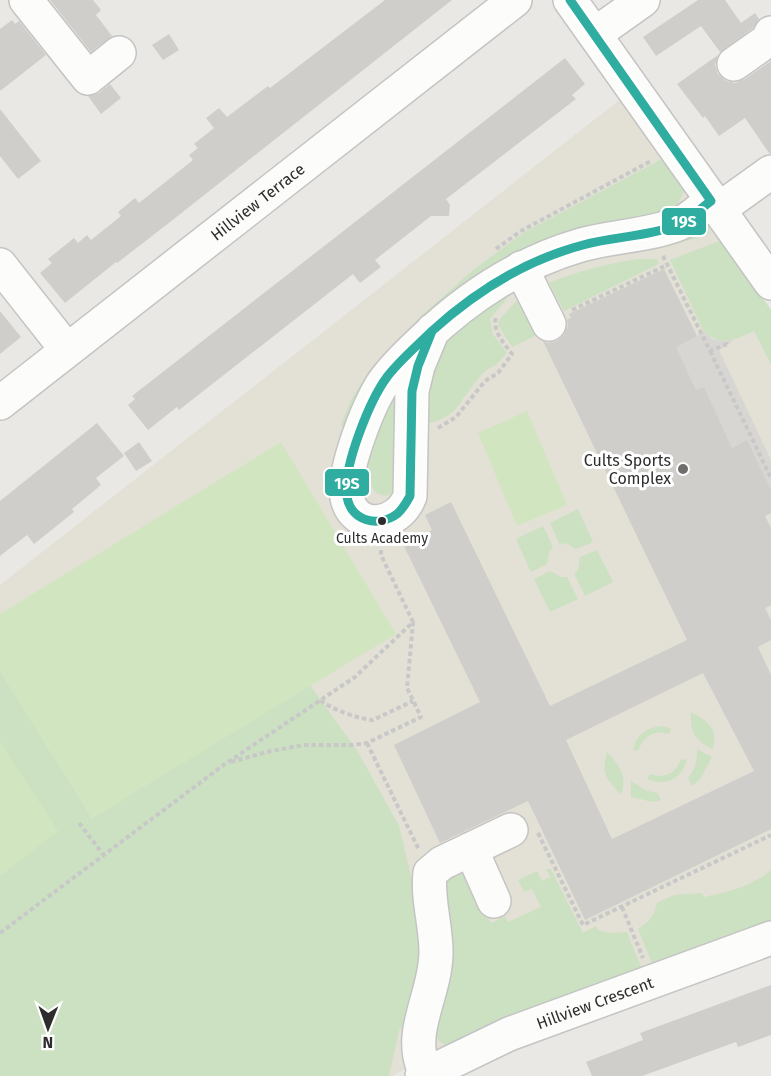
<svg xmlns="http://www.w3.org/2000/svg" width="771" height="1076" viewBox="0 0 771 1076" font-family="'Fira Sans',sans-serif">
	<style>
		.education { fill: #e3e0d5 }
		.green { fill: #cbe1c2 }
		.pitch { fill: #d2e5c1 }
		.plaza { fill: #d8d6d3 }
		.building { fill: #cfcecb; fill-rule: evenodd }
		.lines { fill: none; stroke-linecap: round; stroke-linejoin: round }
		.minor-casing { stroke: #c4c4c4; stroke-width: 36 }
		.path { stroke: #c8c8c8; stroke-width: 4; stroke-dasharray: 4.5 3; stroke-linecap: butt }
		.minor { stroke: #fcfcfb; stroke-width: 33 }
		.bus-1-casing { stroke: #fff; stroke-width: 14 }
		.bus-1 { stroke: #2fada0; stroke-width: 9 }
		.poi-dot { fill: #6f6e6d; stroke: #fff; stroke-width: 2 }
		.bus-dot { fill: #2d2d2d; stroke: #fff; stroke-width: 2 }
		.labels { text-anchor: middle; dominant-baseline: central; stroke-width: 6; stroke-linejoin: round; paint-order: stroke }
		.bus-label { font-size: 14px; fill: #2d2d2d; stroke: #fff }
		.street-label { font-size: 16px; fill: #2d2d2d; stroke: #fff }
		.poi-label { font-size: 16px; fill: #2d2d2d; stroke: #fff; text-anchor: end }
		.line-badge { stroke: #fff; stroke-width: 2 }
		.badge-label { font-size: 16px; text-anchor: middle; font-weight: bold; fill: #fff }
	</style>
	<rect width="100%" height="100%" fill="#eae8e5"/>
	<path class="education" d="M 622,98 L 660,157 L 700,209 L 771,310 L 771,923 L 448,1046 L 392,1076 L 0,1076 L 0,585 Z"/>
	<path class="green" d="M 662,159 L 685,189 L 676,208 L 665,214 L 544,246 L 346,431 L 341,425 L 351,400 L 368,372 L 420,317 L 472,271 L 523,233 Z
		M 709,229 L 709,234 L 663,248 L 622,252 L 563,268 L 561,264 L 677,239 Z
		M 722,240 L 771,310 L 771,365 L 754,331 C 735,340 722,347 704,332 L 670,260 Z
		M 637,259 L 657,259 L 659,264 L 564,311 L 549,283 C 577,271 607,264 637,259 Z
		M 513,291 L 490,319 L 493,334 L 507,353 L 495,366 C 480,369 465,399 454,411 C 445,419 435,422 424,424 L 431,360 L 453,328 Z
		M 522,295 L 539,334 L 512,347 L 498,325 L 499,320 Z
		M 397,389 L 398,483 C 394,490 390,498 381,495 C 363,491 368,449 372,435 C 377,419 389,404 397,389 Z
		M 578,509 L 593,542 L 576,549 L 566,543 L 560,545 L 550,523 Z
		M 543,526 L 553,547 L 549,552 L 547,564 L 531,572 L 516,539 Z
		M 597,550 L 613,582 L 585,596 L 574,574 L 578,570 L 580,557 Z
		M 550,571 L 561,577 L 567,577 L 578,599 L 550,612 L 534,579 Z
		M 0,671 L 92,818 L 310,685 L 358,752 L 399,826 L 411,876 L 421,943 L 417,984 L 409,1014 L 399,1031 L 389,1076 L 0,1076 Z
		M 691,712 C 708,721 718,728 713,749 C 694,740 690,732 691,712 Z
		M 663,726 L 671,729 L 669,734 C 655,729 643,736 638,751 L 633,750 C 636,734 648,727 663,726 Z
		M 697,749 L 712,757 L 701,778 L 692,786 L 688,778 C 696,768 697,761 697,749 Z
		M 607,752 C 620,766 628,777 621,795 C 606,777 601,776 607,752 Z
		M 681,759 L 687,760 C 682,779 665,787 647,779 L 650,774 C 664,779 676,774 681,759 Z
		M 631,781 L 647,791 L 658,793 L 661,800 L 653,802 L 631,797 Z
		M 546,869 L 551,869 L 583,933 L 596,926 L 598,930 L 610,933 L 627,932 L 642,970 L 448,1046 L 440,1042 L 434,1034 L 437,887 L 454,871 C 476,876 482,905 491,923 L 505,916 L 508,922 L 541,907 L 532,889 L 524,892 L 518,880 L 537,871 L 542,881 L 550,877 Z
		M 771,870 L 771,923 L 653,966 L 638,929 C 649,922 654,916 657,903 L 674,895 L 701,893 L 704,897 C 728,892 752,887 771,870 Z"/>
	<path class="pitch" d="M 527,411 L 567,505 L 517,526 L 478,433 Z
		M 281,442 L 396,634 L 92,818 L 0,671 L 0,614 Z
		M 0,742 L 58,831 L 0,876 Z"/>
	<path class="plaza" d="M 704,332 L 712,339 L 724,341 L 734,340 L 719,350 L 771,460 L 771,490 L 747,441 L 732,448 L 704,388 L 696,390 L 676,347 Z"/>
	<path class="building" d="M 50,0 L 93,0 L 101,10 L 96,15 L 112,36 L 91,52 Z
		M 385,0 L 452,0 L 165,226 L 117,263 L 116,262 L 65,303 L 40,273 L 52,263 L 48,259 L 74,238 L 78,243 L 87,235 L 91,240 L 121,216 L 118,212 L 135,198 L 139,203 L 193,160 L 189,155 L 198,148 L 194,144 L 214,128 L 206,118 L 219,108 L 227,117 L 268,86 L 270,88 Z
		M 698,0 L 725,0 L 741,23 L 755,13 L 759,19 L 753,28 L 720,52 L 701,26 L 656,56 L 643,37 Z
		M 12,20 L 15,24 L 19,21 L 46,55 L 0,91 L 0,29 Z
		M 169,34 L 179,50 L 163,60 L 152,45 Z
		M 718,55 L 715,65 L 718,74 L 726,81 L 735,83 L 745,79 L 771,61 L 771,154 L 769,153 L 745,118 L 719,136 L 705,116 L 703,118 L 677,84 Z
		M 565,58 L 585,84 L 572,95 L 576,99 L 446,199 L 450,205 L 449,216 L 431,216 L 375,260 L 381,267 L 360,283 L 353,274 L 179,410 L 177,407 L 148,430 L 128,405 L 135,399 L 132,396 Z
		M 110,84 L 121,98 L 101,114 L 88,96 L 99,93 Z
		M 0,109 L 41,161 L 18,179 L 0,156 Z
		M 664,269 L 697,336 L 676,347 L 696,390 L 704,387 L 732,448 L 747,440 L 771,490 L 771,513 L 765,516 L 771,528 L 771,605 L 765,608 L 771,620 L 771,640 L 758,647 L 771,675 L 771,829 L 585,920 L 528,801 L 440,843 L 394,745 L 480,702 L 403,544 L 432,530 L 425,515 L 451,502 L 550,706 L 687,640 L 543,341 L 548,343 L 557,341 L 564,335 L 568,326 L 567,320 L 571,318 L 569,314 ZM 703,673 L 754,771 L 612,839 L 566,740 Z
		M 0,311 L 21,337 L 0,354 Z
		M 97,423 L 124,456 L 96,478 L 101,485 L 72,509 L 74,512 L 34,544 L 27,535 L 0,556 L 0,501 Z
		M 139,442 L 152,461 L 136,471 L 124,453 Z
		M 771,985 L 771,1035 L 738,1047 L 736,1042 L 642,1076 L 592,1076 L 586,1062 L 643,1040 L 640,1033 Z"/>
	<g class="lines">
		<g class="minor-casing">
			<g id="minor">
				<path d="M 26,0 L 88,78 L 119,53"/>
				<path d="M 570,0 L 771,283"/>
				<path d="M 595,34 L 643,0"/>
				<path d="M 734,64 L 768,40 L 771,33"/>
				<path d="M 718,210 L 771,172"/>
				<path d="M 0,265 L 67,350"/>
				<path d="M 521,268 L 549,324"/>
				<path d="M 433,330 L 418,366 L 412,391 L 410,496 C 398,528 355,532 347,498 C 342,472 368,406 383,383 C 394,367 409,353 423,340 C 469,296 519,263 581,245 C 613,236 647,236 678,224 C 690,220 701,208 711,201"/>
				<path id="s1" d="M 0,403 L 515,0"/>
				<path d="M 471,849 L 494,901"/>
				<path d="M 426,1074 C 405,1033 436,996 436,952 C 436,925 427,899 430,873 L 442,863 L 511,830"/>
				<path id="s2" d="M 422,1076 L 509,1034 L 771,938"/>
			</g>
		</g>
		<path class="path" d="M 496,249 L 521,231 L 651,161
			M 663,256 L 710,351 L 727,344 L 728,347
			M 572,310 L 667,265
			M 710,351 L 771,478
			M 438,428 L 456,417 L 485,381 L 498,373 L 512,354 C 504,343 492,331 496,317
			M 321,700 C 327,708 362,720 373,720 L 413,701
			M 367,743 L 419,850
			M 231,762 L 267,752 L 303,745 L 353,745 L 367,743 L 421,717 L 407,688 L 413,623
			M 79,823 L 103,854
			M 538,833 L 583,925 L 771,835
			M 622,907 L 643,958
			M 0,933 L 225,764 L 355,677 L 413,622 L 381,555 L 381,547"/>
		<use href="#minor" class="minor"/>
		<g class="bus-1-casing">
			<path id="bus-1" d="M 432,331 L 418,366 L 412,391 L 410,496 C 406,503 403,509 397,514 C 378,528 351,521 347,497 C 342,468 370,400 387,377 C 400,360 417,346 432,331 Z
				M 432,331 C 475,292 526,260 583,245 C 615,236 651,237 681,223 C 692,218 701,208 711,201 L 570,0"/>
		</g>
		<use href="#bus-1" class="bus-1"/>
	</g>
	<circle class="poi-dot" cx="683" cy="469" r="6"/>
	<circle class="bus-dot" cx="382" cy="521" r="5"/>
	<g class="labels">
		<g class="bus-label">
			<text x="382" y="538">Cults Academy</text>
		</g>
		<g class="street-label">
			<text stroke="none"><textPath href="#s1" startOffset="327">Hillview Terrace</textPath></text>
			<text stroke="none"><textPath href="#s2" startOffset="188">Hillview Crescent</textPath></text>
		</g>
		<g class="poi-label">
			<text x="671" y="460">Cults Sports<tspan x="671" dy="18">Complex</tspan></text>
		</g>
	</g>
	<g class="line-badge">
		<rect x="661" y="207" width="46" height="29" rx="6" fill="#2fada0"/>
		<rect x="324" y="468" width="46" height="29" rx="6" fill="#2fada0"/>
	</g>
	<g class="badge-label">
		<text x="684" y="227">19S</text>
		<text x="347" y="489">19S</text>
	</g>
	<g transform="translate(48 1028) rotate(181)" stroke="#ffffff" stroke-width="4.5" paint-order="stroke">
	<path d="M0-4.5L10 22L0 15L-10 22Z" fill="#2d2d2d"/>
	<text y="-9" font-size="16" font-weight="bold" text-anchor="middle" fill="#2d2d2d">N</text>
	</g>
</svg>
